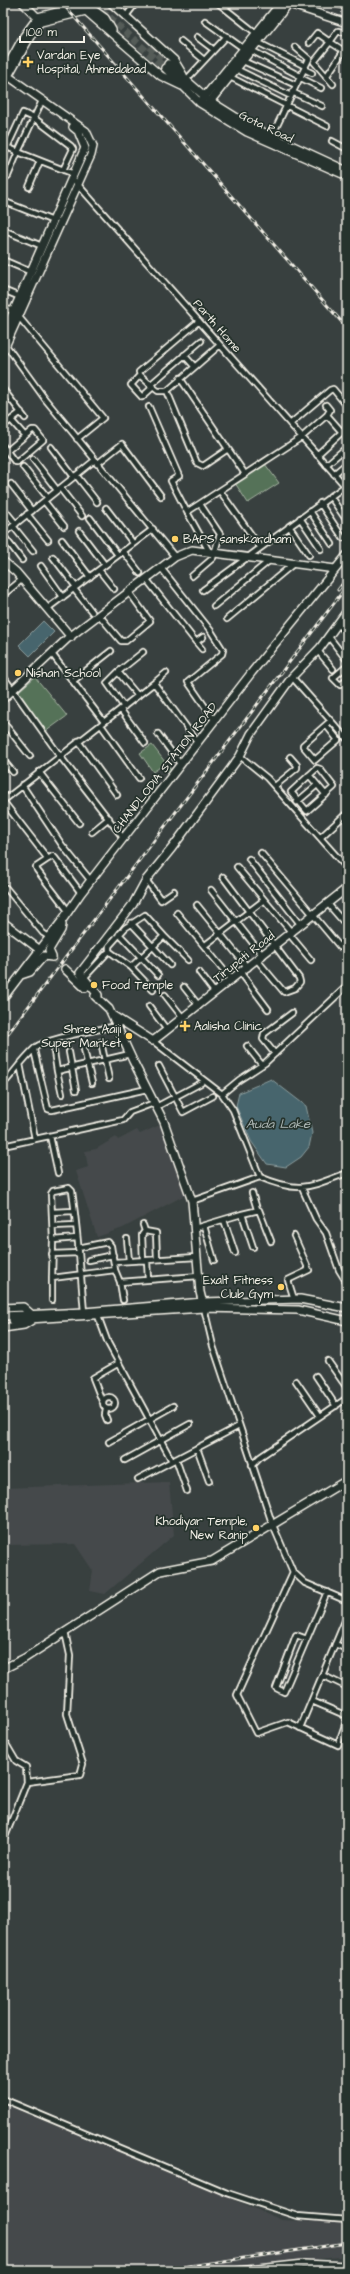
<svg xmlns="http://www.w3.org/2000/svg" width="350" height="2274" viewBox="0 0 350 2274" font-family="'Architects Daughter',sans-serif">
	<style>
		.built { fill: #45494b }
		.green { fill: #557259; stroke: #a4b2a0 }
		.water { fill: #47656d; stroke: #8c9d9e }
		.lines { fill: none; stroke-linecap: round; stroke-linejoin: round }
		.secondary-tunnel { stroke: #545b58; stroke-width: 7; stroke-dasharray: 7 3.5; stroke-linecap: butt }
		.street-casing { stroke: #f4f1e8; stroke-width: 8 }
		.secondary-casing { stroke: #f4f1e8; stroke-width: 10 }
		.street { stroke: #26332d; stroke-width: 4.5 }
		.secondary { stroke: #26332d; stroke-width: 7 }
		.rail-casing { stroke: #f4f1e8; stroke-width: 3 }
		.rail { stroke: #26332d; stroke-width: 1.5; stroke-dasharray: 4.5; stroke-linecap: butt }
		.poi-dot { fill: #ffd166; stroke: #26332d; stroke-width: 1.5 }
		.labels { text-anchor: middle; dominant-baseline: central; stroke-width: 3.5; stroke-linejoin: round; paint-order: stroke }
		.poi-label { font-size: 12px; fill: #f4f1e8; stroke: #26332d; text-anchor: start }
		.street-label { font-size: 12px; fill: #f4f1e8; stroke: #26332d }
		.water-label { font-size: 13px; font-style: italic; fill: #afb9b7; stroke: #26332d }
	</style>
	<rect width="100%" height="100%" fill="#38403f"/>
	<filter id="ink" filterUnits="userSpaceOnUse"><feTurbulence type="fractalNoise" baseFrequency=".025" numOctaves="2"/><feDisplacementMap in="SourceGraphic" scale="8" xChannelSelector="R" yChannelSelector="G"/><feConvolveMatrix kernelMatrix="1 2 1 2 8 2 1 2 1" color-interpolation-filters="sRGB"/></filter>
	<g filter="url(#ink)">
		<path class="built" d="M 162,1124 L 187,1194 L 123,1228 L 97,1237 L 76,1171 L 88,1167 L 85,1151 L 96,1149 L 116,1137 L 118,1140 L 137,1130 L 140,1134 Z
			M 169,1482 L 174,1535 L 105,1594 L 90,1591 L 93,1571 L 75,1544 L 3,1545 L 3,1488 Z
			M 3,2104 L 282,2220 L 347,2223 L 347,2256 L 212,2271 L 3,2271 Z"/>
		<path class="green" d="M 265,464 L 279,483 L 248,503 L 235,483 Z
			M 35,677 L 67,716 L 45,732 L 18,697 L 19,691 Z
			M 152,745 L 172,771 L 170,773 L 163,765 L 153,772 L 140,753 Z"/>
		<path class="water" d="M 43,621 L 54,632 L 30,656 L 19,645 Z
			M 271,1079 L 306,1106 L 312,1133 L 309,1147 L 301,1157 L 286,1167 L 267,1164 L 251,1141 L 236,1106 L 239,1093 Z"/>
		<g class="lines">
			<path class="secondary-tunnel" d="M 94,3 L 165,68
				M 149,47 L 168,64
				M 52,957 L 65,969"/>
			<g class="street-casing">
				<path id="street" d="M 218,3 L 256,33
					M 334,3 L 347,7
					M 126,16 L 136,3
					M 205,21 L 244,49
					M 197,37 L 214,50
					M 181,41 L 204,60
					M 257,42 L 305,66
					M 309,43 L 317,33 L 330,42 L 338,31 L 347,33
					M 251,50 L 300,76
					M 243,61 L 296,85
					M 236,69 L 291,96 L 309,59 L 295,47
					M 304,69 L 312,73
					M 230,77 L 327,126
					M 299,77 L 321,88
					M 326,77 L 347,46
					M 186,80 L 227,36
					M 3,81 L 6,79
					M 333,84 L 314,62 L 330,42 L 344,51
					M 292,92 L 322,106
					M 41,103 L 18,152 L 74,174
					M 272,136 L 291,96
					M 332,141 L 347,149
					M 3,156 L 23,113 L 34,118 L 71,146 L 73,149 L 63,170
					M 3,177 L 8,176 L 18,152 L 7,147
					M 72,178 L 347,488
					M 29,187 L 40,161
					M 3,201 L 53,221
					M 3,230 L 42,246
					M 3,260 L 31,272
					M 3,290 L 20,297
					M 3,308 L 14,311 L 103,418 L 77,439
					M 3,341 L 45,399 L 175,557
					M 220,345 L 167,391 L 197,463 L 203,466 L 228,449
					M 184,355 L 194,366
					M 140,375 L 131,385 L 142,397 L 153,387 L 140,375 L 139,372 L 199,321
					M 180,378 L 245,474
					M 150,385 L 201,341
					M 153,387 L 158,391 L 167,391
					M 3,389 L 25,418
					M 326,405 L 330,410 L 327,415 L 341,431 L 347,430
					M 149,407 L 179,476 L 171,481 L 187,512
					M 11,420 L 25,436
					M 290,424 L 330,390 L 333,389 L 347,406
					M 3,426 L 21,412
					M 3,446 L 15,462 L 17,462 L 43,440 L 35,430 L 32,430 L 7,451
					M 51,447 L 74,477
					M 317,455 L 342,432
					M 33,459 L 57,490
					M 97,464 L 122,444 L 161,496
					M 326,465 L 347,447
					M 23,467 L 48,498
					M 3,472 L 3,476
					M 334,474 L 347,463
					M 76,475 L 97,502
					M 11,484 L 32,511
					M 60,488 L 82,516
					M 220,491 L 260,547
					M 330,496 L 347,521
					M 44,501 L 64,526
					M 320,503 L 343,538
					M 3,508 L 16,524
					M 106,508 L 133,543
					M 310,511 L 332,544
					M 27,514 L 48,540
					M 90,518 L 118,555
					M 300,518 L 321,549
					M 13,526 L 33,551
					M 289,526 L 309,555
					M 79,531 L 105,565
					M 3,534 L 95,460
					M 3,535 L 22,560
					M 62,540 L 90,577
					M 123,551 L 140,573
					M 210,553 L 187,512 L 302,437 L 327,415
					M 53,557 L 76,587
					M 41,566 L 63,597
					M 161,568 L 211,631 L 223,650 L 222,654 L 188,682 L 215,721
					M 99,570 L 114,589
					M 192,576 L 213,558 L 220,534 L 200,504
					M 147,580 L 196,642 L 203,637
					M 74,589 L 92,612
					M 203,590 L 345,486
					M 3,595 L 19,582
					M 214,606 L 269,561
					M 48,608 L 153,529
					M 99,615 L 121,641 L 126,641 L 150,621 L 129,592
					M 227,619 L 292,565
					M 338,623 L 347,634
					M 329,637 L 346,659
					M 196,642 L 202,649
					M 318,651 L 333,669
					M 52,654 L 104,722
					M 347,666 L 333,678 L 340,685 L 347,680
					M 118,672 L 107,683 L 124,707
					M 3,676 L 60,756 L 124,839
					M 292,677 L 347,739
					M 73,681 L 111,651
					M 154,683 L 166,673
					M 138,696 L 118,672 L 143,652
					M 121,710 L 145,743
					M 3,722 L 30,756
					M 101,725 L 139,778
					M 326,725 L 338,740 L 315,760 L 303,746 L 303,745 L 328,723 L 331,721
					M 158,734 L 181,765
					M 78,741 L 117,795
					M 240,756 L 267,778 L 347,868
					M 3,760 L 13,772
					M 317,768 L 320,769 L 334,787 L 307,811 L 291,792 Z
					M 39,772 L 79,823
					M 309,775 L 326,795
					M 22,785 L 62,845 L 91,881
					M 275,786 L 297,768 L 297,765 L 290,757
					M 3,801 L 154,683 L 196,740
					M 3,801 L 48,859 L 53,856 L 55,858 L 81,893
					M 297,802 L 317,785
					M 92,832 L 109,818
					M 321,837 L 347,813
					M 261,853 L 340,947
					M 48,859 L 36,867 L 37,870 L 69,912
					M 249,859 L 301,925
					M 237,867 L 292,933
					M 223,877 L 299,978 L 300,982 L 295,988 L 284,992 L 257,960
					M 146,880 L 161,900 L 174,891
					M 6,888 L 43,933 L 49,937
					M 211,890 L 263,956
					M 328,904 L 347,926
					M 197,905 L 248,968
					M 177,913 L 204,946
					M 131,923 L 170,965
					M 3,933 L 8,926
					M 119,934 L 158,975
					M 290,935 L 311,960
					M 164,936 L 188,960
					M 109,951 L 109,946 L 125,928 L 145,915 L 164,936 L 131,967
					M 199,972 L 215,993
					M 241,973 L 268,1009
					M 83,979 L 109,951 L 131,967 L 153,990
					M 232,980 L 204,946 L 264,900
					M 184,987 L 199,1006
					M 165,995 L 183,1018
					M 149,1006 L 167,1030
					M 153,1041 L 222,1094 L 233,1110 L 260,1177
					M 101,1042 L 109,1079
					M 83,1045 L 92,1083
					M 247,1046 L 262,1065
					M 34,1050 L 48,1109 L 52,1110 L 147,1089
					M 54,1052 L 57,1071
					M 69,1052 L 76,1090
					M 275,1054 L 263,1039 L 264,1034 L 292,1013
					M 20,1064 L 35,1139
					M 159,1066 L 183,1112 L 213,1096
					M 7,1080 C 16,1069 25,1057 36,1047 C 47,1038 101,1029 117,1026
					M 62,1094 L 57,1071 L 130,1054
					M 222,1094 L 239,1080 L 265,1063 L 347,986
					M 156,1107 L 201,1083
					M 50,1136 L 58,1173
					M 3,1146 L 123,1120 L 130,1112 L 154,1103
					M 302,1188 L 316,1219 L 326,1233 L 339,1270 L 347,1283
					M 252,1193 L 257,1209
					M 192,1201 L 260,1177 C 300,1194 309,1187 347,1173
					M 52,1212 L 74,1211
					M 242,1214 L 259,1210 L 271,1241
					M 224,1220 L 235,1253
					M 143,1225 L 145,1231 L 156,1233 L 157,1259
					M 53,1226 L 76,1225
					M 204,1226 L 214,1260
					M 195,1228 L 242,1214 L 253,1247
					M 294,1236 L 309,1270 L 288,1280 L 294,1299
					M 77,1238 L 53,1240 L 51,1194 L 53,1191 L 69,1188 L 72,1191 C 75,1212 77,1232 79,1253 L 84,1312
					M 127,1239 L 129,1261
					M 52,1254 L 79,1253
					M 89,1260 L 113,1255
					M 143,1260 L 142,1235 L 145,1231
					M 147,1260 L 148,1280
					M 114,1262 L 197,1257
					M 115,1270 L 120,1282 L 123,1300
					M 52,1278 L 53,1240
					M 120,1282 L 199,1276
					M 3,1283 L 3,1302
					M 52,1300 L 52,1278 L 115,1270 L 111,1246 L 108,1242 L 78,1248
					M 204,1308 L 213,1346 L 272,1523 L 293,1572 L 305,1583 L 347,1601
					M 98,1316 L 108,1343 L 172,1461
					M 328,1361 L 347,1388
					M 316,1376 L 336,1406
					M 296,1381 L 320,1416
					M103 1403a6 6 0 1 1 12 0a6 6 0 1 1-12 0Z
					M 102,1401 L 93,1378 L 119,1363
					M 106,1409 L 105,1415 L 107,1420
					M 109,1442 L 173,1406
					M 197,1448 L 209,1481
					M 176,1459 L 187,1491
					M 125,1460 L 190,1424
					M 252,1465 L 260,1457 L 347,1398
					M 138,1479 L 239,1426
					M 293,1572 L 237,1695 L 256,1733 L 288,1722 L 338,1745 L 347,1719
					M 307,1639 L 296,1635 L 276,1688 L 284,1692 L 327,1592
					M 335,1644 L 347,1649
					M 322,1675 L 347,1687
					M 312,1701 L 347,1716
					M 300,1728 L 347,1616
					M 3,1739 L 16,1761 L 26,1767 L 27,1782 L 3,1842
					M 27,1782 L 80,1775 L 83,1764 L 67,1714 L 70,1655 L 65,1632
					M 3,2099 L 227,2193 L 297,2216 L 347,2220"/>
			</g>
			<g class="secondary-casing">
				<path id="secondary" d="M 23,3 L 40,20
					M 84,3 L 105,18 L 112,30
					M 111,3 L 174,60 L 183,75
					M 286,3 L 347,23
					M 168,64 L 210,101 L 250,126 L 345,170
					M 165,68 L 200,103 L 247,132 L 347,176
					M 3,74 L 24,36 L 38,17 L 76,7 L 86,11 L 161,76 L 182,86
					M 202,100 L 281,3
					M 208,104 L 289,3
					M 3,335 L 85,148 L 78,131 L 73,127
					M 3,351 L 91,155 L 93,146 L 86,131 L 8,76 L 36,26 L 41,22 L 86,11
					M 3,561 L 16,572 L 71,637
					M 3,699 L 67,639 L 175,557 L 192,550 L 335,569
					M 3,922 L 40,950
					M 52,957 L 49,950 L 61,930 L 62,925
					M 65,969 L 85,988
					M 21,975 L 30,972 L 44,956 L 52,957
					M 95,996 L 109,1009 L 133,1061 L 164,1122 L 192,1201 L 200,1292 L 204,1308
					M 3,998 L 61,922 L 81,893 L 252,672 L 347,555
					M 98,999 L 98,995 L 80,973 L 133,904 L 146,880 L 172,848 L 240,756 L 251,734 L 292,677 L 320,648 L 347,611
					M 112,1015 L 153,1041 L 347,888
					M 3,1308 L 23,1307 L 31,1314
					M 3,1316 L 84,1312 L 203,1302 L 300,1299 L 347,1308
					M 13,1320 L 204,1308 L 298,1310 L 347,1321
					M 3,1328 L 24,1325 L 32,1320
					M 3,1669 L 25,1658 L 160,1571 L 212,1561 L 347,1480
					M 239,2271 L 304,2264 L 347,2266"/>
			</g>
			<use href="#street" class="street"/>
			<use href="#secondary" class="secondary"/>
			<g class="rail-casing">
				<path id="rail" d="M 62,3 L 347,328
					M 338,590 L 347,578
					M 3,1040 L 347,586
					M 156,2271 L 347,2243"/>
			</g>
			<use href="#rail" class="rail"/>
		</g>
	</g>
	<g class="poi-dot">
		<path d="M26 56h4v4h4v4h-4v4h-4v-4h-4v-4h4z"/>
		<circle cx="175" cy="539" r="4"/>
		<circle cx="18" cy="673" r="4"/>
		<circle cx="94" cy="985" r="4"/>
		<path d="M183 1020h4v4h4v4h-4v4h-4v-4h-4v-4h4z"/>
		<circle cx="129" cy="1036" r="4"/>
		<circle cx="281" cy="1287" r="4"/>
		<circle cx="256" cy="1528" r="4"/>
	</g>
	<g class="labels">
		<g class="poi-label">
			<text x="37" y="55">Vardan Eye<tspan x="37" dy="14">Hospital, Ahmedabad</tspan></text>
			<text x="183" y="539">BAPS sanskardham</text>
			<text x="26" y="673">Nishan School</text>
			<text x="102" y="985">Food Temple</text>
			<text x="194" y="1026">Aalisha Clinic</text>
			<text x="121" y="1029" text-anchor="end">Shree Aaiji<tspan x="121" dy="14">Super Market</tspan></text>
			<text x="273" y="1280" text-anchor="end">Exalt Fitness<tspan x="273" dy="14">Club Gym</tspan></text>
			<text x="248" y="1521" text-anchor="end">Khodiyar Temple,<tspan x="248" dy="14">New Ranip</tspan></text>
		</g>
		<g class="street-label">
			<text transform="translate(266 127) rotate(26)">Gota Road</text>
			<text transform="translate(217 326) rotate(49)">Parth Home</text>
			<text transform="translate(165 768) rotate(-52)">CHANDLODIA STATION ROAD</text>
			<text transform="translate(244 957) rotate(-38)">Tirupati Road</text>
		</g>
		<g class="water-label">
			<text x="278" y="1124">Auda Lake</text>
		</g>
	</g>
	<rect width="350" height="2274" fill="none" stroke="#26332d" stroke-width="16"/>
	<rect x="8" y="8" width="334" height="2258" fill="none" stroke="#f4f1e8" stroke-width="1.5" filter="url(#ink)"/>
	<path d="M20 36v6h64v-6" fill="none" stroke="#f4f1e8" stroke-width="2"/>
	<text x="26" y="36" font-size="12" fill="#f4f1e8" stroke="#26332d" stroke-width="3" paint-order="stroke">100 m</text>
</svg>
